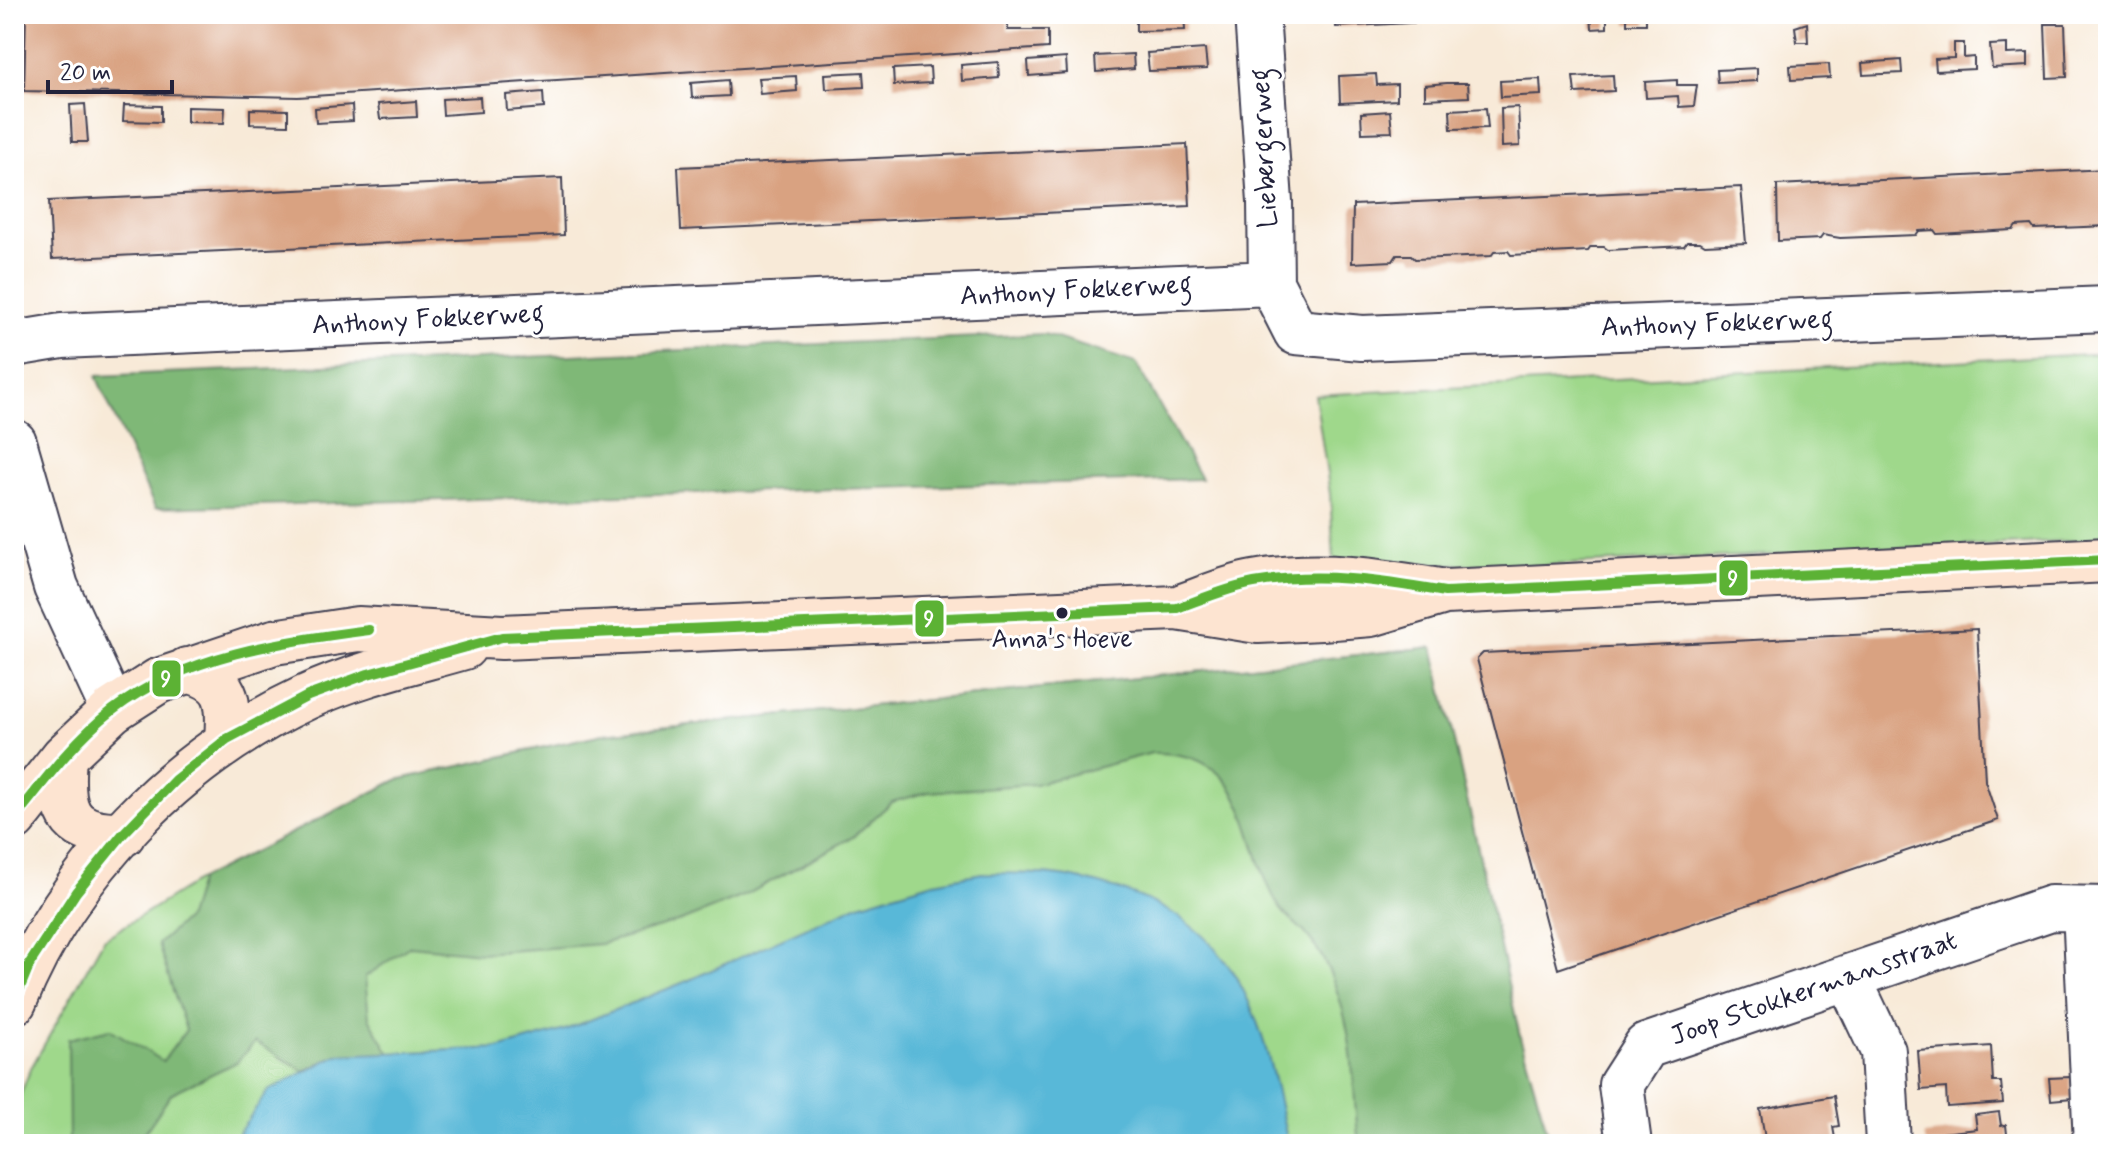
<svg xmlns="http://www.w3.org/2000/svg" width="2122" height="1158" viewBox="0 0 2122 1158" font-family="Mynerve,sans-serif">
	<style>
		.green { fill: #9fd88b; stroke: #607d63; stroke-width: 2 }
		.forest { fill: #7fb877; stroke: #506d59; stroke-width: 2 }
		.water { fill: #59b8d8; stroke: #3e6d8a; stroke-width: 2 }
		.building { fill: #d9a281 }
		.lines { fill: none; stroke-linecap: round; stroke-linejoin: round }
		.street-casing { stroke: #424053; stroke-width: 48 }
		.secondary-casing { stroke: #424053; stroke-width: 48 }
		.street { stroke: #fff; stroke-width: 44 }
		.secondary { stroke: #fde4d1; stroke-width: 44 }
		.bus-1-casing { stroke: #fff; stroke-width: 16 }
		.bus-1 { stroke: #5cb234; stroke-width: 10 }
		.bus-dot { fill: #22223b; stroke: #fff; stroke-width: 3 }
		.labels { text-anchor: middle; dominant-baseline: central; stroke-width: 6; stroke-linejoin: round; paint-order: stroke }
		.bus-label { font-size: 26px; fill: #22223b; stroke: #fff }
		.street-label { font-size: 28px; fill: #22223b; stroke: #fff }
		.line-badge { stroke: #fff; stroke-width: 3 }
		.badge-label { font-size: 22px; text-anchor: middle; font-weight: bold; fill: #fff }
	</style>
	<rect width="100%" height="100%" fill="#fff"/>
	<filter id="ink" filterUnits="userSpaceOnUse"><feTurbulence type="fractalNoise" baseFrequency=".0125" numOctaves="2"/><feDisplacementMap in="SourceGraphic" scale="16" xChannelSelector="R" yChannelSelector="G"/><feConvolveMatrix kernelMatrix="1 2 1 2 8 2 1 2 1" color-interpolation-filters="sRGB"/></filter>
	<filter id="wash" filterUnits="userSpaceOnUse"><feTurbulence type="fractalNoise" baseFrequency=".006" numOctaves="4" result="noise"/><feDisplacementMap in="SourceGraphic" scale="32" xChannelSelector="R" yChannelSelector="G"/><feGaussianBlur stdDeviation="1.8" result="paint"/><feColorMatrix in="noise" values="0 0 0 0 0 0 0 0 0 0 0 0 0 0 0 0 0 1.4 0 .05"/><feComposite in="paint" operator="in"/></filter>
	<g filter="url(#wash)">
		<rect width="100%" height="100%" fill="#f8ead8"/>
		<path class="green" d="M 2108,353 L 2108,539 L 1528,566 L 1334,561 L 1330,494 L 1315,395 Z
			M 1433,647 L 1520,1037 L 1551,1144 L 14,1144 L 14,1110 L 31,1068 L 104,939 L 200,879 L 397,780 L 603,734 Z"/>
		<path class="forest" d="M 1044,334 L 1136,363 L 1201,479 L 155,508 L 96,376 Z
			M 1433,647 L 1520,1037 L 1551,1144 L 1359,1144 C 1353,1099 1355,1048 1341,1004 C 1334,979 1323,954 1306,934 C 1298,925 1287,918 1280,908 C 1240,846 1258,750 1152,753 L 1035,784 L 929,792 L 892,802 L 853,837 L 746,895 L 681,921 L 601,944 L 481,953 L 410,946 L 365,977 L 369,1018 L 390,1054 L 337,1055 L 304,1071 L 255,1042 L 237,1062 L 172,1093 L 137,1144 L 69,1144 L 68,1039 L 110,1029 L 163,1061 L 186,1030 L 158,944 L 188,917 L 200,879 L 397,780 L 603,734 Z"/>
		<path class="water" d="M 982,873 C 1011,874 1044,872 1073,878 C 1235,909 1259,999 1288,1144 L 231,1144 L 268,1091 L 337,1055 L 501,1048 L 565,1030 L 687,981 L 859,904 L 934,882 Z"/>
		<g id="blocks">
			<path class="building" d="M 26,14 L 1008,14 L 1008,30 L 1048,30 L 1048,48 L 298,97 L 24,91 Z
				M 1136,14 L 1184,14 L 1185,30 L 1136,31 Z
				M 1335,14 L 1541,14 L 1541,16 L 1336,27 Z
				M 1591,14 L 1607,14 L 1607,28 L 1592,29 Z
				M 1627,14 L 1646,14 L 1646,24 L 1627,24 Z
				M 1807,23 L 1808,42 L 1797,42 L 1795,27 Z
				M 2045,24 L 2065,24 L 2067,77 L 2047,78 Z
				M 1954,43 L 1964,43 L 1964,58 L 1974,57 L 1974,69 L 1936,71 L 1935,59 L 1954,58 Z
				M 2007,44 L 2007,54 L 2028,53 L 2028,66 L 1992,68 L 1990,45 Z
				M 1205,49 L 1207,69 L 1149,71 L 1147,53 Z
				M 1133,54 L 1134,69 L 1096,72 L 1095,56 Z
				M 1066,58 L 1067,73 L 1029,76 L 1028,61 Z
				M 1901,60 L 1902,73 L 1863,75 L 1862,63 Z
				M 998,62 L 999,78 L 962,81 L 961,65 Z
				M 1829,64 L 1830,78 L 1791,80 L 1790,66 Z
				M 930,67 L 931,83 L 894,85 L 893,69 Z
				M 1757,68 L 1757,81 L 1718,83 L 1717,70 Z
				M 863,72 L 864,87 L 826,89 L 825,74 Z
				M 1376,74 L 1377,85 L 1397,84 L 1397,100 L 1340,103 L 1339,76 Z
				M 1613,75 L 1614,91 L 1575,93 L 1573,77 Z
				M 796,76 L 797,91 L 760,94 L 758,78 Z
				M 1540,79 L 1541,95 L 1501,97 L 1500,81 Z
				M 728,80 L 729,96 L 692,98 L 691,83 Z
				M 1677,80 L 1677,85 L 1697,85 L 1694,106 L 1679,107 L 1678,96 L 1646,98 L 1645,82 Z
				M 1447,83 L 1468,83 L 1469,97 L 1425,99 L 1425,85 Z
				M 543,92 L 544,108 L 507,111 L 506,95 Z
				M 480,97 L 481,112 L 443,115 L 442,99 Z
				M 416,101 L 417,117 L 380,119 L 378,104 Z
				M 85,104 L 88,142 L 72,142 L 70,105 Z
				M 124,105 L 161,106 L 161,122 L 123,121 Z
				M 352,105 L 353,121 L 316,123 L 315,108 Z
				M 187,107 L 225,108 L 224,123 L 187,122 Z
				M 1518,107 L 1520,146 L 1502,147 L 1501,108 Z
				M 1486,108 L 1488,128 L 1451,129 L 1450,110 Z
				M 250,109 L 288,110 L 288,125 L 250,124 Z
				M 1390,111 L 1392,132 L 1362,133 L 1361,113 Z
				M 1187,144 L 1190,206 L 681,230 L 678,167 Z
				M 2108,169 L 2108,226 L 2034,229 L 2031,225 L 2016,226 L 2013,230 L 1937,234 L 1934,230 L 1919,231 L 1916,235 L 1840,238 L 1823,235 L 1820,239 L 1778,241 L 1777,185 Z
				M 562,178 L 564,235 L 52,259 L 49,201 Z
				M 1741,187 L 1746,243 L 1705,245 L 1700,242 L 1687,242 L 1684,246 L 1608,250 L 1604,247 L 1591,247 L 1588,251 L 1511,255 L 1508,251 L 1494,252 L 1491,256 L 1415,259 L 1411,255 L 1397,255 L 1393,261 L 1352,263 L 1353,205 Z
				M 1977,629 L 1985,781 L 1998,820 L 1558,969 L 1477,659 L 1483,653 Z
				M 1991,1046 L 1993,1082 L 2001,1082 L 2003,1103 L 1947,1107 L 1946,1088 L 1921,1090 L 1918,1051 Z
				M 2070,1077 L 2072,1098 L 2051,1100 L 2049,1078 Z
				M 1834,1096 L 1839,1126 L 1833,1127 L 1836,1144 L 1766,1144 L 1760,1109 Z
				M 1999,1112 L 2001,1126 L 2006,1125 L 2008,1144 L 1926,1144 L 1924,1135 L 1977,1129 L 1975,1115 Z"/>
		</g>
	</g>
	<g filter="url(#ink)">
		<use href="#blocks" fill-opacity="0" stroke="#424053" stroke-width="2"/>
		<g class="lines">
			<g class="street-casing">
				<path id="street" d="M 1257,14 L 1270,202 L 1271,283
					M 14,344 L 62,336 L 1271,283 L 1296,332 L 1362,338 L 2108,309
					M 14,442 L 56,587 L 113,710
					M 2085,909 L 2096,1144
					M 1848,977 L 1883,1051 L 1888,1144
					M 1629,1144 L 1621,1085 L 1646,1046 L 2051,908 L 2108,909"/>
			</g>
			<g class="secondary-casing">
				<path id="secondary" d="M 1183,606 C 1206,598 1230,587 1254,583 C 1318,571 1383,581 1445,592 L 2108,560
					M 187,670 C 229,680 230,701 227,739
					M 64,756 C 60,807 63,835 123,834
					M 14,819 L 64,756 L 113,710 L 158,681 L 274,642 L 358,629 L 502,637 L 1177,608 L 1258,621 L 1321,618 L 1371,614 L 1445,592
					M 14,1002 C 68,869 178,757 307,697 C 357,674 412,662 464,647"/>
			</g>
			<use href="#street" class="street"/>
			<use href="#secondary" class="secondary"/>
			<g class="bus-1-casing">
				<path id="bus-1" d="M 14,819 C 44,781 74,740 113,710 C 185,655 282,641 369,630
					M 14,1002 L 30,963 L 76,892 L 123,834 L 175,780 L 227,739 L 308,696 L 368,674 L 502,637 L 1177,608 C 1202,599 1227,588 1254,583 C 1318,571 1382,581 1445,592 L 2108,560"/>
			</g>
			<use href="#bus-1" class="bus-1"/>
		</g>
	</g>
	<circle class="bus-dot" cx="1062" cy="613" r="7"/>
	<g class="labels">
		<g class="bus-label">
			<text x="1062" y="640">Anna's Hoeve</text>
		</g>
		<g class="street-label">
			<text transform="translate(1265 148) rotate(-93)">Liebergerweg</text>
			<text transform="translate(1076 291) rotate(-3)">Anthony Fokkerweg</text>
			<text transform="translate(428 320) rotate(-3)">Anthony Fokkerweg</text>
			<text transform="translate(1717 324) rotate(-2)">Anthony Fokkerweg</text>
			<text transform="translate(1814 989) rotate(-19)">Joop Stokkermansstraat</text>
		</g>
	</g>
	<g class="line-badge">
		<rect x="1718" y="559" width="31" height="38" rx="8" fill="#5cb234"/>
		<rect x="914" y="599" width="31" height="39" rx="8" fill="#5cb234"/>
		<rect x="151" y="659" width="31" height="39" rx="8" fill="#5cb234"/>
	</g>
	<g class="badge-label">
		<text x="1733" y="586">9</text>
		<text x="929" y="626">9</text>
		<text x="166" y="686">9</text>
	</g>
	<rect width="2122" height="1158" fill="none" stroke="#fff" stroke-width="48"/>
	<path d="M48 80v12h124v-12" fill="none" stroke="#22223b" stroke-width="4"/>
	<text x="60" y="80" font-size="24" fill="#22223b" stroke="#ffffff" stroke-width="6" paint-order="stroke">20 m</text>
</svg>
